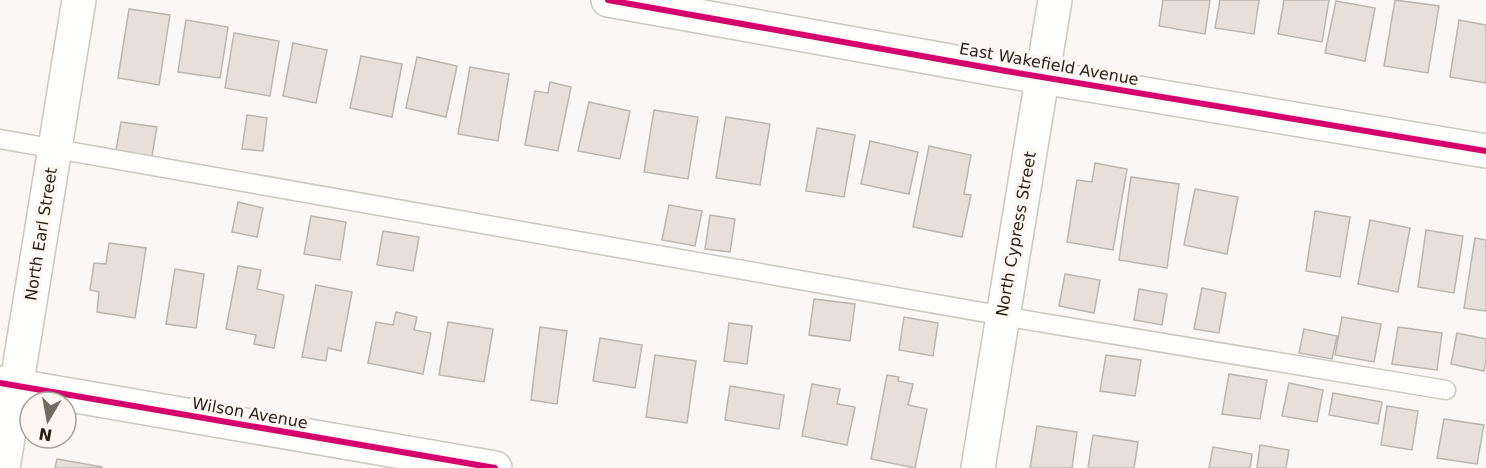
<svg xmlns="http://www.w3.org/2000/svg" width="1486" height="468" viewBox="0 0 1486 468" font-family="'DejaVu Sans',sans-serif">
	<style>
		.building { fill: #e6dfda; stroke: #bbb6b0; stroke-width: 1.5 }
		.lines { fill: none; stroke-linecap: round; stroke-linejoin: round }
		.lane-casing { stroke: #ccc7c1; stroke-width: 21 }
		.street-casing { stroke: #ccc7c1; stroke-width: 36 }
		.secondary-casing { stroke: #ccc7c1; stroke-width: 36 }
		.lane { stroke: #fefefd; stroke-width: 18 }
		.street { stroke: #fefefd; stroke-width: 33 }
		.secondary { stroke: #fefefd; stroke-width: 33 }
		.cycleway-casing { stroke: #fcf7f2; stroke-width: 10 }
		.cycleway { stroke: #d6006c; stroke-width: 6 }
		.labels { text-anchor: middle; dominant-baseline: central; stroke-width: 6; stroke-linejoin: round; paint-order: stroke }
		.street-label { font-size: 16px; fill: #271f15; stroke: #fcf7f2 }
	</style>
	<rect width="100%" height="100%" fill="#faf7f4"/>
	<path class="building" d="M 1163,0 L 1210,0 L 1205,34 L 1159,26 Z
		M 1220,0 L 1259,0 L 1254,34 L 1215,28 Z
		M 1284,0 L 1329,0 L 1322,42 L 1278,34 Z
		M 1395,0 L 1439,6 L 1428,73 L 1384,66 Z
		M 1336,1 L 1375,8 L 1365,61 L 1325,53 Z
		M 129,9 L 170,15 L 159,85 L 118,78 Z
		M 186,20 L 228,27 L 220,78 L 178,72 Z
		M 1459,20 L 1486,25 L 1486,83 L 1450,77 Z
		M 234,33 L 279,41 L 270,96 L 225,88 Z
		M 293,43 L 327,50 L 316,103 L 283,96 Z
		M 361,56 L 402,64 L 392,117 L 350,108 Z
		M 417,57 L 457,66 L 446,117 L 406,108 Z
		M 470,67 L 509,74 L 498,141 L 458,134 Z
		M 550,82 L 571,87 L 558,151 L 525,145 L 535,91 L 548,93 Z
		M 589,102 L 630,111 L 620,159 L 578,151 Z
		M 654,110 L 698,117 L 688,179 L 644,172 Z
		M 247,115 L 267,118 L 263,151 L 242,149 Z
		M 726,117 L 770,124 L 760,185 L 716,178 Z
		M 121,122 L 157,127 L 151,162 L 115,156 Z
		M 817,128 L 855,135 L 844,197 L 806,191 Z
		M 870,141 L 918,152 L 909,194 L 861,184 Z
		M 929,146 L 971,155 L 964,194 L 971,195 L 962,237 L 913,227 Z
		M 1095,163 L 1127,169 L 1113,250 L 1067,242 L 1077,180 L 1092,182 Z
		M 1131,177 L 1179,184 L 1167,268 L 1119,260 Z
		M 1195,189 L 1238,197 L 1227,254 L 1184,245 Z
		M 238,202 L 263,208 L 257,237 L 232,232 Z
		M 669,205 L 702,211 L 695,246 L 662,240 Z
		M 1315,211 L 1350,217 L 1340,277 L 1306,271 Z
		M 710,215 L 735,219 L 730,252 L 705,249 Z
		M 311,216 L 346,222 L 340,260 L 304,254 Z
		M 1370,220 L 1410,228 L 1398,292 L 1358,284 Z
		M 1426,230 L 1463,236 L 1454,293 L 1418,287 Z
		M 383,231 L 419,237 L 413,271 L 377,265 Z
		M 1475,238 L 1486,240 L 1486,311 L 1464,308 Z
		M 109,243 L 146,248 L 135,318 L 97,312 L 99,292 L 90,290 L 94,263 L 106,264 Z
		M 238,266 L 261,270 L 257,289 L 284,295 L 274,348 L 254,344 L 256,335 L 226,329 Z
		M 175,269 L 204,274 L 196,328 L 166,324 Z
		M 1065,274 L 1100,280 L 1094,313 L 1059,306 Z
		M 316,285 L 352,292 L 341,351 L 328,348 L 326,361 L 302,357 Z
		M 1202,288 L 1226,293 L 1219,333 L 1194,329 Z
		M 1139,289 L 1167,294 L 1162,325 L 1134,320 Z
		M 814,299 L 855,304 L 850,341 L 809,335 Z
		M 396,312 L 417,317 L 414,330 L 431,333 L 423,374 L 368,363 L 376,322 L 393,325 Z
		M 904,317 L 938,323 L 933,356 L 899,350 Z
		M 1342,317 L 1381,324 L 1374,362 L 1335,355 Z
		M 448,322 L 493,329 L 484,382 L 439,375 Z
		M 729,323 L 752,326 L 747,364 L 724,361 Z
		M 540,327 L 567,331 L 557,404 L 531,400 Z
		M 1398,327 L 1442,333 L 1437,370 L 1392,364 Z
		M 1304,329 L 1337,336 L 1332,359 L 1299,353 Z
		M 1457,333 L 1486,339 L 1486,360 L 1484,371 L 1451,364 Z
		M 600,338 L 642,345 L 635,388 L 593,381 Z
		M 655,355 L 696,361 L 687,423 L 646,417 Z
		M 1106,355 L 1141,360 L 1135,396 L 1100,391 Z
		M 1229,374 L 1267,380 L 1260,419 L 1222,414 Z
		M 887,375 L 899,377 L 898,381 L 913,384 L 908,405 L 927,409 L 915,468 L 871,459 Z
		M 1289,383 L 1323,390 L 1317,422 L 1282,416 Z
		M 812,384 L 840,389 L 837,404 L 855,407 L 847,445 L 802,436 Z
		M 730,386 L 784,395 L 779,429 L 725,420 Z
		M 1333,393 L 1382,402 L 1378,424 L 1329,415 Z
		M 1387,406 L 1418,411 L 1412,450 L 1381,445 Z
		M 1444,419 L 1484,425 L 1477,464 L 1437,458 Z
		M 1037,426 L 1077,432 L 1072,468 L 1030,468 Z
		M 1093,435 L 1138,442 L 1134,468 L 1088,468 Z
		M 1260,445 L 1289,450 L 1286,468 L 1257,468 Z
		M 1213,447 L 1252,454 L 1250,468 L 1209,468 Z
		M 57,459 L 102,467 L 102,468 L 55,468 Z"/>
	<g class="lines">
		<g class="lane-casing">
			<path id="lane" d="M 0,139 L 1038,322 L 1446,390"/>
		</g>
		<g class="street-casing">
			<path id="street" d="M 608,0 L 1006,71 L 1486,151
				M 0,383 L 495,468
				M 978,468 L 1055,0"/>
		</g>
		<g class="secondary-casing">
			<path id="secondary" d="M 3,468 L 79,0"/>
		</g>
		<use href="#lane" class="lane"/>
		<use href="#street" class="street"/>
		<use href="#secondary" class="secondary"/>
		<g class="cycleway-casing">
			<path id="cycleway" d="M 608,0 L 1006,71 L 1486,151
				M 0,383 L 495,468"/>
		</g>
		<use href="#cycleway" class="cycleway"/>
	</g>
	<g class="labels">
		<g class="street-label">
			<text transform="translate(1049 64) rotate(10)">East Wakefield Avenue</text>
			<text transform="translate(41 234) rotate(-81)">North Earl Street</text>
			<text transform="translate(1016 234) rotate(-80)">North Cypress Street</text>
			<text transform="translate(250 413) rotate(10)">Wilson Avenue</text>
		</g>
	</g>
	<g transform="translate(48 420) rotate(190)"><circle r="28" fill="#fcf7f2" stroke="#a7a19a" stroke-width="1.5"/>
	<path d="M0-4.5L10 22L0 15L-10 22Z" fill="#716b63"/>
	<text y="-9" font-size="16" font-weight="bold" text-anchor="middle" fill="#271f15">N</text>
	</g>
</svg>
